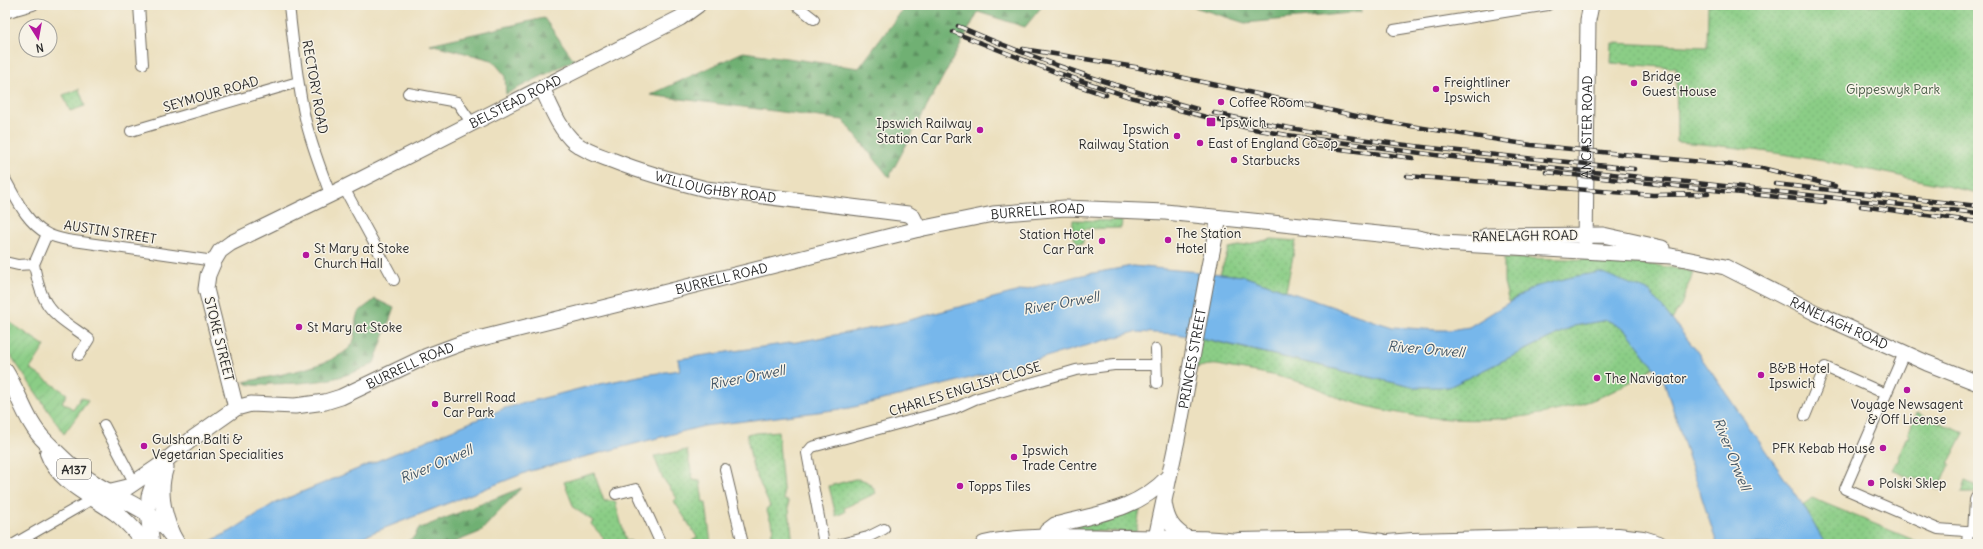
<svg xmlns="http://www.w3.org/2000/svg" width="1983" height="549" viewBox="0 0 1983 549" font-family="Delius,sans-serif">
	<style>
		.grass { fill: url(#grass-dots); stroke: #5b7c58 }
		.forest { fill: url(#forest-firs); stroke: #4e6e4f }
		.garden { fill: url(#garden-furrows); stroke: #5b7c58 }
		.water { fill: #77b7eb; stroke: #51718b }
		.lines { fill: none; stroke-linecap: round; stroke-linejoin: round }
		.street-casing { stroke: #6f6a5f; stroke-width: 12 }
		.secondary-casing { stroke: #6f6a5f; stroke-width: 17 }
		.primary-casing { stroke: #6f6a5f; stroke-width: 18 }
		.street { stroke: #fff; stroke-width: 10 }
		.secondary { stroke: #fff; stroke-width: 15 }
		.primary { stroke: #fff; stroke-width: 16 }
		.rail-casing { stroke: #2b2b2b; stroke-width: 4.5 }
		.rail { stroke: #f7f3e8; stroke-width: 3; stroke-dasharray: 9; stroke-linecap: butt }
		.poi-dot { fill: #b5179e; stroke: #f7f3e8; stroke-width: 1.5 }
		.labels { text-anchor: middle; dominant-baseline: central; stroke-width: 3; stroke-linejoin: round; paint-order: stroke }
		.shield { fill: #f7f3e8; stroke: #686764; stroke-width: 1 }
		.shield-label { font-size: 12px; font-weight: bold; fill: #2b2b2b }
		.poi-label { font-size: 13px; fill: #2b2b2b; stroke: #f7f3e8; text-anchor: start }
		.street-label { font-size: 13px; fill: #2b2b2b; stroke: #f7f3e8 }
		.park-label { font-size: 13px; fill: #485c46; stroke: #f7f3e8 }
		.water-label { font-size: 14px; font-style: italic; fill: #425565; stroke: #f7f3e8 }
	</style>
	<defs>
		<pattern id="grass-dots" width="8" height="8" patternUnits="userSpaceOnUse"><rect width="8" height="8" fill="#8bcd86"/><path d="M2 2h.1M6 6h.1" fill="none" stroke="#78b074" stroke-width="1.8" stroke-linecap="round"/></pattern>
		<pattern id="forest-firs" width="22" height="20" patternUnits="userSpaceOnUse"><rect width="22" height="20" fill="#70b073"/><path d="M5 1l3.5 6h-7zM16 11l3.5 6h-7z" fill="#5c8f5f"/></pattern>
		<pattern id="garden-furrows" width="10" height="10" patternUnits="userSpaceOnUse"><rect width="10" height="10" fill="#8bcd86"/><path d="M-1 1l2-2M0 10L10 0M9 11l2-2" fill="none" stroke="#78b074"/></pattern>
	</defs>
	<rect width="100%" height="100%" fill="#f7f3e8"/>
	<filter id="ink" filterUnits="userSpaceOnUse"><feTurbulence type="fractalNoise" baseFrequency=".025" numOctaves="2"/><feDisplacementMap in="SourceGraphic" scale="8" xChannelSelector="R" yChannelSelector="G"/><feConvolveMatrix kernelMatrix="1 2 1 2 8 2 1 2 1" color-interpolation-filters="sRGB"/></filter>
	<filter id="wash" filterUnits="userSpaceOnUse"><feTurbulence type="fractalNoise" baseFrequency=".012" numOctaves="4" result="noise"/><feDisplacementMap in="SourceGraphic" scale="16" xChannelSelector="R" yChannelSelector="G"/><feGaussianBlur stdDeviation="0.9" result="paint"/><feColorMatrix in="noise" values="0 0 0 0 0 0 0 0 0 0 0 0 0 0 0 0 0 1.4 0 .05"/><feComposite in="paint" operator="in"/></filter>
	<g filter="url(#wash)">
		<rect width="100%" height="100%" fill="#ece0bf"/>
		<path class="grass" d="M 1708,5 L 1978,5 L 1978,193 C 1878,171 1779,149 1677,142 L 1676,68 L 1611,63 L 1612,43 L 1707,47 Z
			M 79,89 L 85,106 L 70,111 L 63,95 Z
			M 1073,220 L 1122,221 L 1121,228 L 1083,229 L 1083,243 L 1079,244 C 1071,239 1073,229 1073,220 Z
			M 1272,239 L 1296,241 L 1286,291 L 1243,276 L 1220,274 L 1229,248 Z
			M 1504,258 C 1567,259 1631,258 1693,272 L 1681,305 L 1672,320 L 1650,292 L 1534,287 L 1509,302 L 1504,283 Z
			M 1607,320 L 1627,331 L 1654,367 C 1635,380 1612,393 1590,401 C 1513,428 1422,424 1345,400 C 1333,397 1323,390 1312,386 C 1286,377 1259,372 1232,368 C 1225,367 1218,364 1211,365 C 1204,365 1197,368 1190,370 L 1191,336 L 1412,387 L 1449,387 L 1574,326 Z
			M 1917,413 L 1964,433 L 1948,464 L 1950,464 L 1939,490 L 1919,482 L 1919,480 L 1915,478 L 1914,480 L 1892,470 L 1896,462 L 1898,463 L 1900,458 L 1898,457 L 1906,438 L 1908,438 L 1910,435 L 1908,433 Z
			M 778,431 L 784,500 L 788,501 L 793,544 L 776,544 L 771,532 L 774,529 L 766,509 L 770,506 L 753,468 L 747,437 L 747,434 Z
			M 687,450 L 693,480 L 700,481 L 703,503 L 706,503 L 711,544 L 690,543 L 697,537 L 674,501 L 677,498 L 662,477 L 654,456 Z
			M 594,473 L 604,501 L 615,501 L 626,541 L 631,541 L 632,544 L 602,544 L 601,543 L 604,538 L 591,524 L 593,521 L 574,508 L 564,482 Z
			M 855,479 C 866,479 872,484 876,493 L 844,508 L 845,512 L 836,516 L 829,486 Z
			M 1965,481 L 1977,486 L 1974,493 L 1961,493 Z
			M 1812,498 L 1916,541 L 1917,544 L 1825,544 L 1803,505 Z
			M 1137,506 L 1140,510 L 1136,532 L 1062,531 Z"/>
		<path class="forest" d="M 906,5 L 1043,5 L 1025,27 L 978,12 L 889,177 L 843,120 L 650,95 L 743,52 L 859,68 Z
			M 1188,5 L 1360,5 L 1361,12 L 1245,23 Z
			M 544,18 L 574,60 L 506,94 L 505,75 L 492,60 L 430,44 Z
			M 375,299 L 394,308 L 374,363 C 338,382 311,383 271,384 C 263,385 251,387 244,382 C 271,376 334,367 351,346 C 358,338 353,322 358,313 C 362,308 370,304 375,299 Z
			M 521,488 L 480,532 L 450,544 L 404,544 L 415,536 L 418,529 Z"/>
		<path class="garden" d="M 5,319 L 45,346 L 30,369 L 67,394 L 62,402 L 73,409 L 81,397 L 88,401 L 64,434 L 5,347 Z"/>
		<path class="water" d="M 1132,266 L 1243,276 L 1383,324 L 1393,327 L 1437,330 L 1449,330 L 1469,327 L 1534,287 L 1572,277 L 1600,272 L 1650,292 L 1696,350 L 1803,505 L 1825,544 L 1717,544 L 1663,379 L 1627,331 L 1607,320 L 1574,326 L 1449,387 L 1412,387 L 1206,339 L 1175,334 L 1135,332 L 971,378 L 850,408 L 704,426 L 530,471 L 344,544 L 205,544 L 231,531 L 273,504 L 505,408 L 586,387 L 644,375 L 680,370 L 678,359 L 797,342 L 894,324 L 1077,276 Z"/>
	</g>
	<g filter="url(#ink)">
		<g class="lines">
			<g class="street-casing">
				<path id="street" d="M 139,5 L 143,64
					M 289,5 C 293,43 297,81 305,118 C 311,144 321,169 330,194
					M 796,5 L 814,19
					M 5,13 L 33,5
					M 1394,30 L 1548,5
					M 408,93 L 457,102 L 471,122
					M 131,131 L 298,82
					M 5,179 C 16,198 26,222 46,233 C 52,237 60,238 67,240 L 214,261
					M 344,188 L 394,280
					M 5,262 L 18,265 L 34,264 C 42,311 53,313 89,339 L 79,355
					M 34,264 L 47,234
					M 1156,349 L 1157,383
					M 1904,353 L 1845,489 L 1938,529 L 1978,532
					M 1805,416 L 1825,367 L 1886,394
					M 104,425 L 135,484
					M 725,469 L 743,544
					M 616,494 L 636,489 L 661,544
					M 1973,532 L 1975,500 L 1978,493
					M 14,544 L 87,502 L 95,500
					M 824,544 L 807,453 L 812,447 L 953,409 L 975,399 L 1076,370 L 1114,365 L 1156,365
					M 841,544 L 868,537 L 884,529
					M 1967,544 L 1968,531"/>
			</g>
			<g class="secondary-casing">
				<g id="secondary">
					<path id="s1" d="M 542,88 C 551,107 559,129 575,143 C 586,152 601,156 614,161 C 644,173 674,181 706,189 L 908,214 L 913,217 L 919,229"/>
					<path d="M 1486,236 L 1603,235 L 1662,248"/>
					<path id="s2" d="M 1585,243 L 1588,20 L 1591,5"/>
					<path id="s3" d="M 236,408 L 206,289 L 208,275 L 214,261 L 220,251 L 231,243 L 344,188 L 680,18 L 698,5"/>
					<path d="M 166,467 C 158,490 163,512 172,534"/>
					<path d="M 107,492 L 128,487 L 159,466"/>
					<path d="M 1164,503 C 1167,521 1172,529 1188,539"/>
					<path d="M 1044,538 L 1047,531 L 1055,525 C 1097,514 1137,510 1168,477"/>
					<path id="s4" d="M 1156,538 L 1177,440 L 1209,266 L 1219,218"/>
					<path id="s5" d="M 152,544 L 148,514 L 149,496 L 159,466 L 192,439 L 236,408 L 251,404 L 295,406 L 325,402 L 341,397 L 427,356 L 462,343 L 919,229 L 993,214 L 1065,208 L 1165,212 L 1418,238 L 1442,243 L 1671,256 L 1725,267 L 1816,313 L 1927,363 L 1978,383"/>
				</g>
			</g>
			<g class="primary-casing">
				<path id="primary" d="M 5,371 C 19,393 26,423 46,442 C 60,456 75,472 92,482 C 120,501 162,512 177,544
					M 48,453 C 58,482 93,496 116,513 C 128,522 137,533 146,544
					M 1238,541 L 1358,539 L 1382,542
					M 984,544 C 1030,534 1080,538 1127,538 C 1168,539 1210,537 1249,544
					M 1374,544 L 1413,541 L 1618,536 L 1643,539 L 1659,544"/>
			</g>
			<use href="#street" class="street"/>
			<use href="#secondary" class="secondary"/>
			<use href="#primary" class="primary"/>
			<g class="rail-casing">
				<path id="rail" d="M 958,26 C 1036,60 1115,87 1197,109
					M 953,32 L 1055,72 L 1130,97 L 1248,128 L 1287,135 L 1443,156 L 1978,213
					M 1023,49 L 1135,67 L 1379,121 L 1531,145 L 1762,168 L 1835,186
					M 1061,80 L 1106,95
					M 1214,113 C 1352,144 1494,154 1634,169
					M 1308,145 L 1413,158
					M 1546,172 L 1825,202
					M 1407,176 L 1653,195 L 1708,194
					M 1775,184 L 1978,206
					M 1861,206 L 1978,222"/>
			</g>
			<use href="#rail" class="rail"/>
		</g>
	</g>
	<g class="poi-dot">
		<circle cx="1634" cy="83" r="4"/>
		<circle cx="1436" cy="89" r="4"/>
		<circle cx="1221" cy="102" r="4"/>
		<rect x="1206" y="117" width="10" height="10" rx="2"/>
		<circle cx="980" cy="130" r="4"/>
		<circle cx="1177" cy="136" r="4"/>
		<circle cx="1200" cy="143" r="4"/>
		<circle cx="1234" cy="160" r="4"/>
		<circle cx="1168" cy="240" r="4"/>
		<circle cx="1102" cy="241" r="4"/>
		<circle cx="306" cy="255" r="4"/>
		<circle cx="299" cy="327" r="4"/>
		<circle cx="1761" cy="375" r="4"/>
		<circle cx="1597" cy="378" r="4"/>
		<circle cx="1907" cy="390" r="4"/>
		<circle cx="435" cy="404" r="4"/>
		<circle cx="144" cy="446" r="4"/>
		<circle cx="1883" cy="448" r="4"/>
		<circle cx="1014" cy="457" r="4"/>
		<circle cx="1871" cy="483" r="4"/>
		<circle cx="960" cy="486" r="4"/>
	</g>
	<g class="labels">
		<rect class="shield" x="57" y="459" width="34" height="20" rx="3"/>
		<g class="shield-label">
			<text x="74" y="469">A137</text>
		</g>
		<g class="poi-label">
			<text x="1642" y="76">Bridge<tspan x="1642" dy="15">Guest House</tspan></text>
			<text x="1444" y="82">Freightliner<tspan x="1444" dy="15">Ipswich</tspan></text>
			<text x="1229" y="102">Coffee Room</text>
			<text x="1220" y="122">Ipswich</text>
			<text x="972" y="123" text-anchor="end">Ipswich Railway<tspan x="972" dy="15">Station Car Park</tspan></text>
			<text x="1169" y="129" text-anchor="end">Ipswich<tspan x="1169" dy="15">Railway Station</tspan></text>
			<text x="1208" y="143">East of England Co-op</text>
			<text x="1242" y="160">Starbucks</text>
			<text x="1176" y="233">The Station<tspan x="1176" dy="15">Hotel</tspan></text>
			<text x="1094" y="234" text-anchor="end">Station Hotel<tspan x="1094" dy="15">Car Park</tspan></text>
			<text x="314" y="248">St Mary at Stoke<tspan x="314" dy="15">Church Hall</tspan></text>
			<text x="307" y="327">St Mary at Stoke</text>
			<text x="1769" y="368">B&amp;B Hotel<tspan x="1769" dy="15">Ipswich</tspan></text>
			<text x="1605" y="378">The Navigator</text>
			<text x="443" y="397">Burrell Road<tspan x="443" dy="15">Car Park</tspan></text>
			<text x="1907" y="404" text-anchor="middle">Voyage Newsagent<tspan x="1907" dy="15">&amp; Off License</tspan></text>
			<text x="152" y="439">Gulshan Balti &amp;<tspan x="152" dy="15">Vegetarian Specialities</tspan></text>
			<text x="1875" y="448" text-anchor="end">PFK Kebab House</text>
			<text x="1022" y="450">Ipswich<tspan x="1022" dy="15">Trade Centre</tspan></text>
			<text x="1879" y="483">Polski Sklep</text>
			<text x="968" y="486">Topps Tiles</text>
		</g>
		<g class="street-label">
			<text transform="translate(315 87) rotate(80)">RECTORY ROAD</text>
			<text transform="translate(211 94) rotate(-16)">SEYMOUR ROAD</text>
			<text stroke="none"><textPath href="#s3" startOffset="495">BELSTEAD ROAD</textPath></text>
			<text stroke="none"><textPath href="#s2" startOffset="116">ANCASTER ROAD</textPath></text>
			<text stroke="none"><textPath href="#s1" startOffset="213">WILLOUGHBY ROAD</textPath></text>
			<text stroke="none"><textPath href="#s5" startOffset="1007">BURRELL ROAD</textPath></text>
			<text transform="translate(110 232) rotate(9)">AUSTIN STREET</text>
			<text transform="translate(1525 236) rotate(-1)">RANELAGH ROAD</text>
			<text stroke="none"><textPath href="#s5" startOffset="683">BURRELL ROAD</textPath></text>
			<text stroke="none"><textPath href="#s5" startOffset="1825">RANELAGH ROAD</textPath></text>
			<text transform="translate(219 339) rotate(76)">STOKE STREET</text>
			<text stroke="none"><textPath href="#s4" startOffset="183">PRINCES STREET</textPath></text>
			<text stroke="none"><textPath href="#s5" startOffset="359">BURRELL ROAD</textPath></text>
			<text transform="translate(965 389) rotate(-17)">CHARLES ENGLISH CLOSE</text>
		</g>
		<g class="park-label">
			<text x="1893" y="89">Gippeswyk Park</text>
		</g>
		<g class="water-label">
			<text transform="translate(1061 303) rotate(-10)">River Orwell</text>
			<text transform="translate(1426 349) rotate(5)">River Orwell</text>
			<text transform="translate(747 377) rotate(-11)">River Orwell</text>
			<text transform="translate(1732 454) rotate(68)">River Orwell</text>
			<text transform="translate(436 464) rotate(-23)">River Orwell</text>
		</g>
	</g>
	<rect width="1983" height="549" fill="none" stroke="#f7f3e8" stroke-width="20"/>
	<g transform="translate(38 38) rotate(169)"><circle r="19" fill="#f7f3e8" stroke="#a5a39c"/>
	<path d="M0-3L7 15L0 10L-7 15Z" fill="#b5179e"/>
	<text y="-6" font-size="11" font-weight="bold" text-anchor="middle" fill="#2b2b2b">N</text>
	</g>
</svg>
